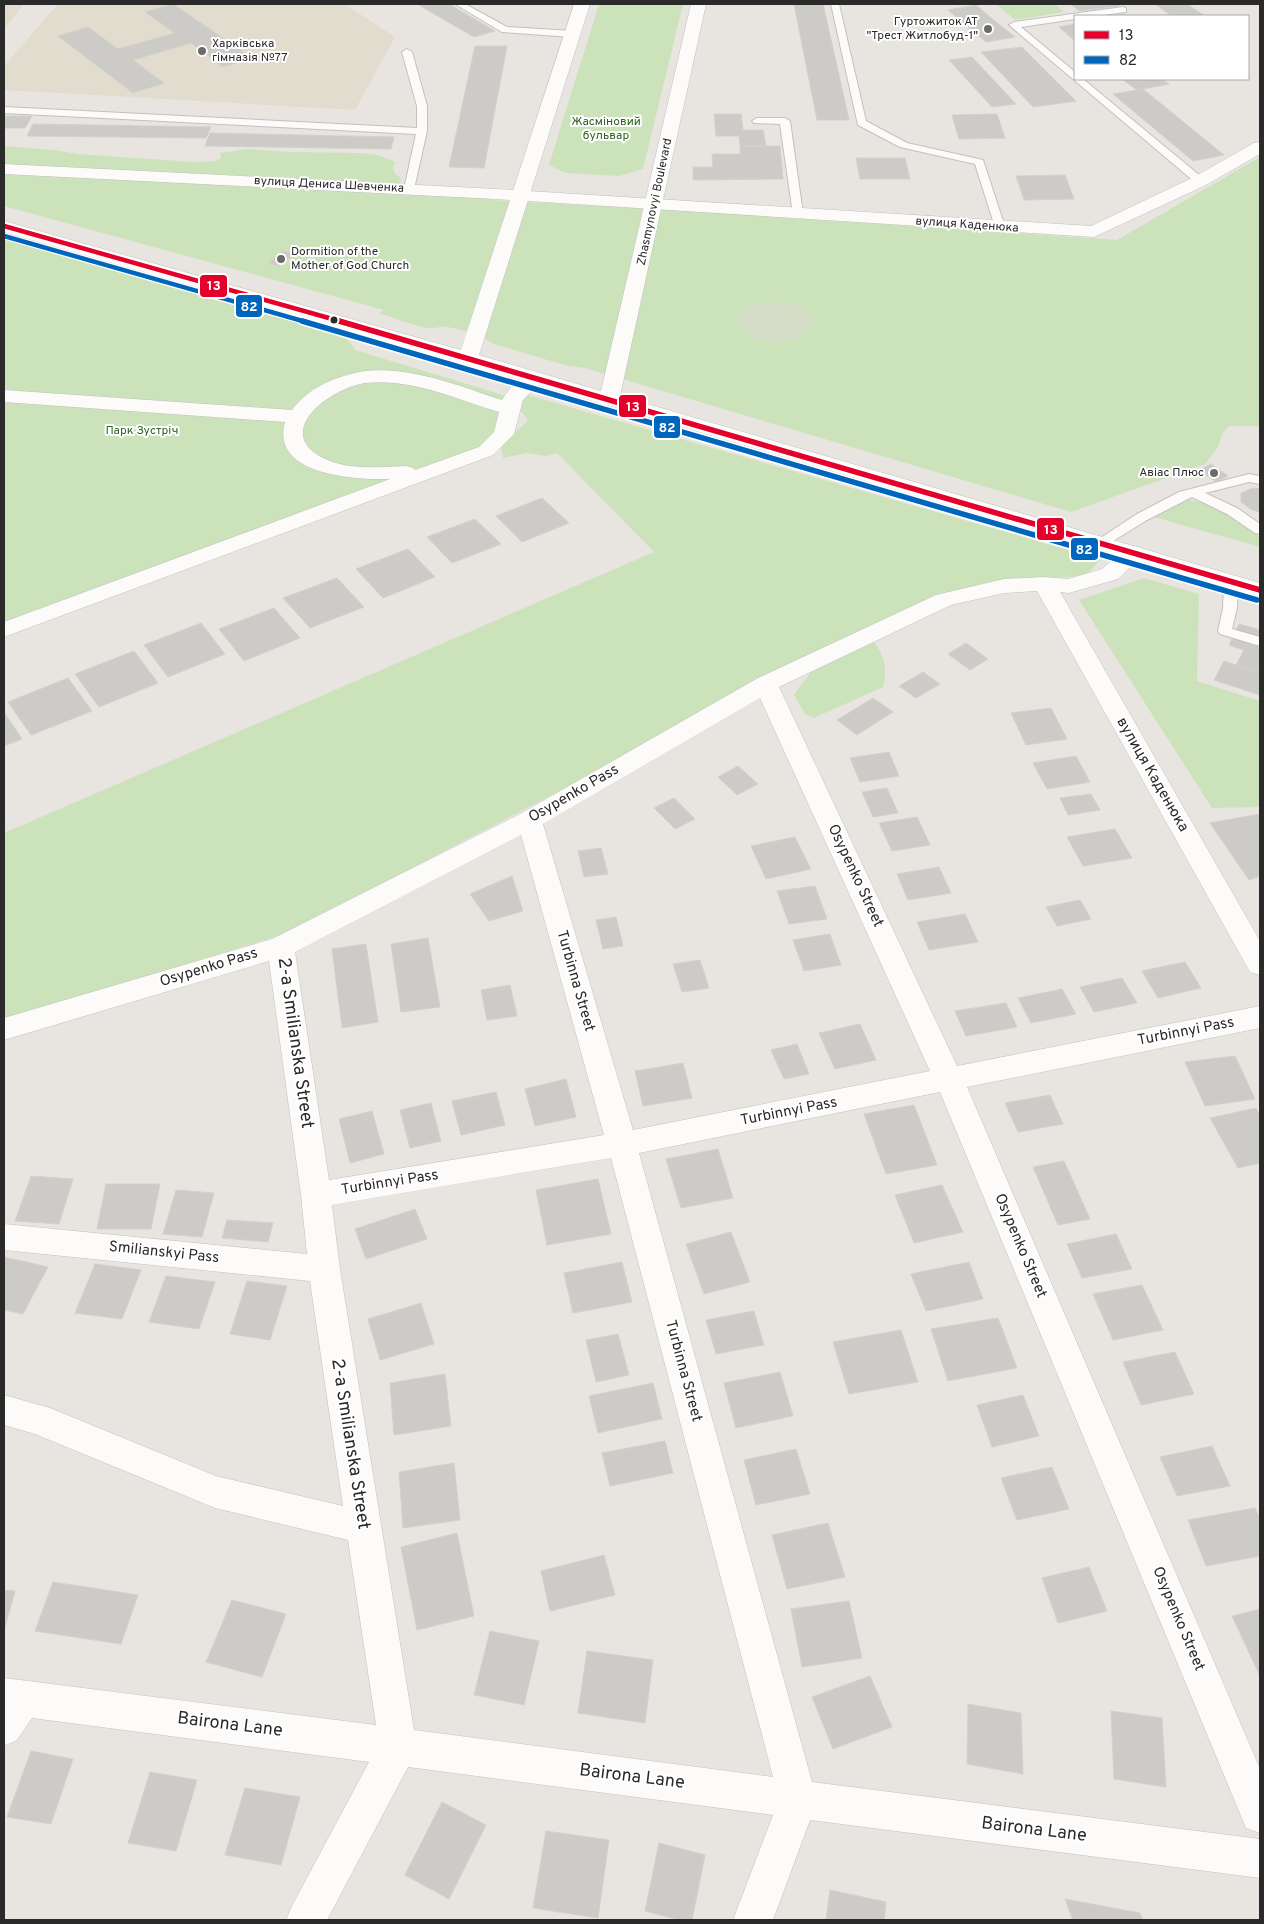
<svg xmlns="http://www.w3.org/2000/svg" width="1264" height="1924" viewBox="0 0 1264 1924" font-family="Overpass,sans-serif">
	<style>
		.education { fill: #e2dccf }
		.green { fill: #cce2bb }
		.cemetery { fill: #d5dcc8 }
		.building { fill: #cdcbc7; stroke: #d3d1cc }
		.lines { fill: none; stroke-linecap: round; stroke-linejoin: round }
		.lane-casing { stroke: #c1c1c1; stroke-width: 2 }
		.street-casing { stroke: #c1c1c1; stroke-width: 1 }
		.secondary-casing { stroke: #c1c1c1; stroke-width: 1 }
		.lane { fill: #fcfbfa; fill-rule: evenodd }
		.street { fill: #fcfbfa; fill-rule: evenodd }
		.secondary { fill: #fcfbfa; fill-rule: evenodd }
		.bus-1-far1-casing { stroke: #fff; stroke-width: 7 }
		.bus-1-casing { stroke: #fff; stroke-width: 9 }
		.bus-2-far1-casing { stroke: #fff; stroke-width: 7 }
		.bus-2-casing { stroke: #fff; stroke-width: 9 }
		.bus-1-far1 { stroke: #e4002b; stroke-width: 4.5 }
		.bus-1 { stroke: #e4002b; stroke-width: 5.5 }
		.bus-2-far1 { stroke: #0065bd; stroke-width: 4.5 }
		.bus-2 { stroke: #0065bd; stroke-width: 5.5 }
		.poi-dot { fill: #6c6b6a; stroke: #fff; stroke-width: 2 }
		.bus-dot { fill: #2a2a2a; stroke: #fff; stroke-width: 2 }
		.labels { text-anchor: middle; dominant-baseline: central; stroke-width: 4; stroke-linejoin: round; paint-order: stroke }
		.far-poi-label { font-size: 12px; fill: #2a2a2a; stroke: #fff; text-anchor: end }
		.far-park-label { font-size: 12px; fill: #2f641e; stroke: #fff }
		.far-street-label { font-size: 12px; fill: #2a2a2a; stroke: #fff }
		.street-label { font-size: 15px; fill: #2a2a2a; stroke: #fff }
		.near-street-label { font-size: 18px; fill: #2a2a2a; stroke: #fff }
		.line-badge { stroke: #fff; stroke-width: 2 }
		.badge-label { font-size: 14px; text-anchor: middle; font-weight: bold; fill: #fff }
	</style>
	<rect width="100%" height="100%" fill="#e8e5e0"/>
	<path class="education" d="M 4,4 L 24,4 L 4,29 Z
		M 58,4 L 345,4 L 395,37 L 355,110 L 4,90 L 4,66 Z"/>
	<path class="green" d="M 599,4 L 683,4 L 643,169 L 619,176 L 565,173 L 549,165 Z
		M 996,4 L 1055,4 L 1064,12 L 1015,20 Z
		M 4,146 L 54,150 L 77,154 L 195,162 L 216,161 L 221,158 L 220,153 L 248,149 L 290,152 L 361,153 L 377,155 L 395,162 L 393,167 L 395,174 L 400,177 L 403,191 L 507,201 L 761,215 L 1117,240 L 1260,157 L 1260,426 L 1229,426 L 1223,433 L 1218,447 L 1205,464 L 1071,512 L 585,368 L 568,366 L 494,344 C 480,336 462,329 447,327 C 441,326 434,329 428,328 C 411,325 395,318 379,313 L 384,310 L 4,206 Z
		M 4,239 L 195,292 L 263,314 L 340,334 L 350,342 L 355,350 L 513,398 L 486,451 L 4,630 Z
		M 524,394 L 1100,559 L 1087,576 L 1016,580 L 867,634 C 882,649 889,666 883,687 L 814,718 L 805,714 L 794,695 L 810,673 L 813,661 L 734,700 L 287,933 L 4,1020 L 4,833 L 654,552 L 557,453 L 546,456 L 526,453 L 503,458 L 501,444 L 528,421 L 517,404 Z
		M 1187,500 C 1214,502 1240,519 1259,537 L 1260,547 L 1154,517 Z
		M 1144,578 L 1199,594 L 1197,681 L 1260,701 L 1260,807 L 1212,808 L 1079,600 Z"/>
	<path class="cemetery" d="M 777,302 C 860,314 774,369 739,326 C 735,305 762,303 777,302 Z"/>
	<path class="building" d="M 173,4 L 252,58 L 223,67 L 191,43 L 133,60 L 164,83 L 133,93 L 58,36 L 88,27 L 118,49 L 175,33 L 145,12 Z
		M 417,4 L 449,4 L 495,31 L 474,37 Z
		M 794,4 L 823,4 L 849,120 L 817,120 Z
		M 1071,4 L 1118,4 L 1120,6 L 1079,11 Z
		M 1155,4 L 1187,4 L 1205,16 L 1172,16 Z
		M 976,5 L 995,21 L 1015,37 L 986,42 L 948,10 Z
		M 1075,24 L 1075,41 L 1059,27 Z
		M 475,46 L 507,46 L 484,168 L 449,167 Z
		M 1022,47 L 1076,101 L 1033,107 L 981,52 Z
		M 972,57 L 1016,104 L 992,107 L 949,60 Z
		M 1122,79 L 1161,79 L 1169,84 L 1137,90 Z
		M 1143,89 L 1224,155 L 1193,161 L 1113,94 Z
		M 714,114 L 741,114 L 743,130 L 763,130 L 766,146 L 740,146 L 739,136 L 716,136 Z
		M 997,114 L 1005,138 L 959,139 L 952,115 Z
		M 4,116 L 32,116 L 25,128 L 4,128 Z
		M 33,124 L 211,127 L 206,138 L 27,136 Z
		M 210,133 L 394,137 L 391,149 L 205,146 Z
		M 740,146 L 780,146 L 783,179 L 693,180 L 693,167 L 713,167 L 712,154 L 740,154 Z
		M 856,158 L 905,158 L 910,179 L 860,179 Z
		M 1065,175 L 1074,199 L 1024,200 L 1016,176 Z
		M 283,251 L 294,254 L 279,266 L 268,263 Z
		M 1211,464 L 1228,476 L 1216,482 L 1199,470 Z
		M 1253,488 L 1260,489 L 1260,512 L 1252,510 L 1241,502 L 1241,493 Z
		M 542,498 L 569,523 L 522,542 L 496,516 Z
		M 475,519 L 501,544 L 452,563 L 427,537 Z
		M 408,549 L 435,577 L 383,598 L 356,569 Z
		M 337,578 L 364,607 L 310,628 L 283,598 Z
		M 274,608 L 300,638 L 244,661 L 219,629 Z
		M 201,623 L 225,654 L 168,677 L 144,645 Z
		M 1239,624 L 1260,630 L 1260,667 L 1258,672 L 1236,665 L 1244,650 L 1229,645 Z
		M 966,643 L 988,659 L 970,670 L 948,654 Z
		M 134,651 L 158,683 L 99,707 L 75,674 Z
		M 1224,661 L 1260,673 L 1260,695 L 1214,680 Z
		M 923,672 L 940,684 L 916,698 L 899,686 Z
		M 68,678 L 92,711 L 31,735 L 8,702 Z
		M 873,698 L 893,712 L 857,735 L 837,720 Z
		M 1051,708 L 1067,739 L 1026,745 L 1011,713 Z
		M 4,712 L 22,739 L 4,746 Z
		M 889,752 L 899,776 L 860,782 L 850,758 Z
		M 1076,756 L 1090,782 L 1047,789 L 1033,763 Z
		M 738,766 L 758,784 L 737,795 L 718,777 Z
		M 887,788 L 898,813 L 873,817 L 862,792 Z
		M 1091,794 L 1100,810 L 1068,815 L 1060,798 Z
		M 674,798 L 695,819 L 675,829 L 654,808 Z
		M 1260,814 L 1260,876 L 1249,880 L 1210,823 Z
		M 917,817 L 930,845 L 892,851 L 879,823 Z
		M 1115,829 L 1132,858 L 1083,866 L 1067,837 Z
		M 795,837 L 811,869 L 766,879 L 751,846 Z
		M 601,848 L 608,874 L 584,877 L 578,851 Z
		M 939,867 L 951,893 L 908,900 L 897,874 Z
		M 512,876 L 523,911 L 489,921 L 470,894 Z
		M 815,886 L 827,919 L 789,924 L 777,891 Z
		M 1080,900 L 1091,919 L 1057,926 L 1046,907 Z
		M 965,914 L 978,942 L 929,950 L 917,922 Z
		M 616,917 L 623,946 L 603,949 L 596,920 Z
		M 830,934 L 841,965 L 804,971 L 793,940 Z
		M 428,938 L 440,1007 L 401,1012 L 391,944 Z
		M 366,944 L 378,1022 L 342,1028 L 332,949 Z
		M 700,960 L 709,988 L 682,992 L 673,964 Z
		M 1185,962 L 1201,988 L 1158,998 L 1142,971 Z
		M 1122,978 L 1137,1003 L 1094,1012 L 1080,987 Z
		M 510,985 L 517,1016 L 487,1020 L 481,990 Z
		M 1062,989 L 1076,1014 L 1031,1023 L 1018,998 Z
		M 1006,1003 L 1017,1027 L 966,1036 L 955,1011 Z
		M 860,1024 L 876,1060 L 835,1069 L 819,1033 Z
		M 797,1044 L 809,1074 L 784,1079 L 771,1050 Z
		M 1235,1056 L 1255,1099 L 1205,1106 L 1185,1062 Z
		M 683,1063 L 692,1098 L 643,1106 L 635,1071 Z
		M 566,1079 L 576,1117 L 535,1126 L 525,1089 Z
		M 496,1092 L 505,1125 L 461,1135 L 452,1101 Z
		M 1050,1095 L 1063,1124 L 1018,1132 L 1005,1103 Z
		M 431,1103 L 441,1141 L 410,1148 L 400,1110 Z
		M 914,1105 L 937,1165 L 886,1174 L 864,1114 Z
		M 1256,1108 L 1260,1116 L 1260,1163 L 1238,1168 L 1210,1118 Z
		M 372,1111 L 384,1154 L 350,1163 L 339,1119 Z
		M 718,1149 L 733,1198 L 681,1208 L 666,1159 Z
		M 1064,1161 L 1090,1219 L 1058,1225 L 1033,1167 Z
		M 31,1176 L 73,1179 L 59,1224 L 15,1221 Z
		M 598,1179 L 611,1234 L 547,1245 L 536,1190 Z
		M 106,1184 L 160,1184 L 151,1229 L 97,1229 Z
		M 942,1185 L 963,1232 L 914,1243 L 895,1195 Z
		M 176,1190 L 214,1193 L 202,1237 L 163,1234 Z
		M 415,1209 L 427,1239 L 366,1259 L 355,1229 Z
		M 227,1220 L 273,1223 L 268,1242 L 222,1238 Z
		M 731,1232 L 750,1282 L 704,1294 L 686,1244 Z
		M 1116,1234 L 1132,1269 L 1082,1278 L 1067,1244 Z
		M 4,1257 L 48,1267 L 23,1314 L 4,1310 Z
		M 622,1262 L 632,1302 L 573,1313 L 564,1273 Z
		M 969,1262 L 983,1299 L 926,1311 L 911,1274 Z
		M 95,1264 L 141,1270 L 122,1319 L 75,1313 Z
		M 166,1276 L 215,1282 L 199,1329 L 149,1322 Z
		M 247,1281 L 287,1286 L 270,1340 L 230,1334 Z
		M 1142,1285 L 1163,1330 L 1113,1340 L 1093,1294 Z
		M 421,1303 L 434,1344 L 380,1360 L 368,1319 Z
		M 754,1311 L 764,1345 L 716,1354 L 706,1320 Z
		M 998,1318 L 1017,1368 L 948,1381 L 931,1329 Z
		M 901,1330 L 918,1382 L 849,1394 L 833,1342 Z
		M 618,1334 L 629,1375 L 596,1382 L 586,1340 Z
		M 1175,1352 L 1194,1394 L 1141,1405 L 1123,1362 Z
		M 780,1372 L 793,1416 L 736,1428 L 724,1383 Z
		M 445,1374 L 451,1426 L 394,1435 L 390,1383 Z
		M 653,1383 L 662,1419 L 598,1433 L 589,1396 Z
		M 1023,1395 L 1039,1436 L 992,1447 L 977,1405 Z
		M 665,1441 L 673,1473 L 610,1486 L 602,1453 Z
		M 1212,1446 L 1230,1486 L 1177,1496 L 1160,1457 Z
		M 796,1449 L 810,1494 L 756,1505 L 744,1460 Z
		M 454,1463 L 460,1520 L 403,1528 L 399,1472 Z
		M 1052,1467 L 1069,1509 L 1017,1520 L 1001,1478 Z
		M 1255,1508 L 1260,1519 L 1260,1556 L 1206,1566 L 1188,1520 Z
		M 828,1523 L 845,1577 L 787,1589 L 772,1535 Z
		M 457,1533 L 474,1616 L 417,1630 L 401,1547 Z
		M 604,1555 L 615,1595 L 550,1611 L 541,1571 Z
		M 1089,1567 L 1107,1611 L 1058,1623 L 1042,1578 Z
		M 53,1582 L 138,1595 L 121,1644 L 35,1631 Z
		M 4,1590 L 15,1591 L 4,1631 Z
		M 232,1600 L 286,1614 L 262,1677 L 206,1662 Z
		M 849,1601 L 862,1658 L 802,1667 L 791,1609 Z
		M 1260,1609 L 1260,1676 L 1232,1616 Z
		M 490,1631 L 539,1641 L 524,1705 L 474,1695 Z
		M 587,1651 L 653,1660 L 645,1723 L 578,1713 Z
		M 870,1676 L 892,1727 L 833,1749 L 812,1697 Z
		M 968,1704 L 1021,1713 L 1023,1774 L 967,1764 Z
		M 1111,1711 L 1162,1718 L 1166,1787 L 1114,1779 Z
		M 31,1751 L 73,1759 L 51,1824 L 7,1817 Z
		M 150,1772 L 197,1780 L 176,1851 L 128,1843 Z
		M 245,1788 L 300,1797 L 281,1865 L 225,1855 Z
		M 442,1802 L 486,1825 L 449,1899 L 405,1875 Z
		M 546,1831 L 609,1840 L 598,1918 L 533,1908 Z
		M 659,1843 L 705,1855 L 692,1920 L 680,1920 L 645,1911 Z
		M 830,1890 L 886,1902 L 884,1920 L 826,1920 Z
		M 1065,1899 L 1140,1913 L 1143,1920 L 1073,1920 Z"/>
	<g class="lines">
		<g class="lane-casing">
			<path id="lane" d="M 455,4 L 465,4 L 507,27 L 572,31 L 577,34 L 572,37 L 502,32 Z
				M 831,4 L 839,4 L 866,121 L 907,143 L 983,160 L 1005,227 L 1004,229 L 996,229 L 995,227 L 975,164 L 900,147 L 858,125 Z
				M 1123,7 L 1126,8 L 1126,12 L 1096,16 L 1075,16 L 1075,19 L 1021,27 L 1075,72 L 1075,79 L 1083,79 L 1204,179 L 1205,181 L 1204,183 L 1196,183 L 1009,25 L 1014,22 Z
				M 407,49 L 412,52 L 427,106 L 427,131 L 414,189 L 409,192 L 404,189 L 416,134 L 4,113 L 4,107 L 417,128 L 417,106 L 402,52 Z
				M 757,118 L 785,118 L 790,121 L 803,214 L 802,216 L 798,217 L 793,214 L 780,124 L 754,123 L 752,121 Z
				M 1249,474 L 1260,476 L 1260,484 L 1249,482 L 1205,493 L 1237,508 L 1260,524 L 1260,534 L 1255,533 L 1227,514 L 1192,497 L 1147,520 L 1105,546 L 1100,547 L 1093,543 L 1137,514 L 1179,492 Z
				M 1231,578 L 1238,582 L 1237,608 L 1232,629 L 1260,637 L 1260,646 L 1220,634 L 1218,631 L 1223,608 L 1224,582 Z"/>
		</g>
		<g class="street-casing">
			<path id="street" d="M 1260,142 L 1260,154 L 1206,185 L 1094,237 L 496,199 L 4,174 L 4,164 L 496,189 L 1091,226 L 1194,177 L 1254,143 Z
				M 365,371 C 411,366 459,386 502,400 C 509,387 526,370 541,374 L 544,378 L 523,400 L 514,434 L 493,455 L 4,637 L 4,622 L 390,479 C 357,480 270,476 285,422 L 4,402 L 4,390 L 292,410 C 309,387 336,376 365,371 ZM 365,383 C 411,378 456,399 499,412 L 494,432 L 479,447 L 415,470 L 413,468 L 406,466 C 382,467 353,470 330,461 C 268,437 326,389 365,383 Z
				M 1134,546 L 1142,548 L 1145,553 L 1118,579 L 1069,593 L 1060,592 L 1260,941 L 1260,975 L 1250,972 L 1037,591 L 1004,593 L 951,605 L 779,687 L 957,1066 L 1260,1006 L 1260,1028 L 967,1087 L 1260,1769 L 1260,1833 L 1246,1828 L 940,1092 L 639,1153 L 812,1782 L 1260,1839 L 1260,1878 L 810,1820 L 773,1920 L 733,1920 L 773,1815 L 408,1767 L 327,1920 L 286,1920 L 292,1906 L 369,1762 L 32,1718 L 17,1740 L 4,1746 L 4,1678 L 376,1725 L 348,1540 L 215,1508 L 35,1434 L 4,1425 L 4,1395 L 50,1408 L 216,1476 L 343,1506 L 310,1281 L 4,1250 L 4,1224 L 307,1254 L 301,1195 L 269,961 L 4,1040 L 4,1018 L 272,939 L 520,814 L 758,678 L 936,595 L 1004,579 L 1044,577 L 1068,579 L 1102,569 L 1126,548 ZM 760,698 L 930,1071 L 633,1130 L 543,824 ZM 521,835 L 604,1135 L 329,1180 L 295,952 ZM 611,1158 L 773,1777 L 414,1730 L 340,1269 L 332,1205 Z"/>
		</g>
		<g class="secondary-casing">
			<path id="secondary" d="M 574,4 L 590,4 L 479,355 L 601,391 L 691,4 L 706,4 L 620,396 L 1260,583 L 1260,597 L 611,406 L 602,405 L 600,403 L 4,232 L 4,221 L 461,350 Z"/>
		</g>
		<use href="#lane" class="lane"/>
		<use href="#street" class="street"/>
		<use href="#secondary" class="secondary"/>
		<g class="bus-1-far1-casing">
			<path id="bus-1-far1" d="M 4,226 L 343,322"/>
		</g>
		<g class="bus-1-casing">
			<path id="bus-1" d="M 339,321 L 1260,590"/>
		</g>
		<g class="bus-2-far1-casing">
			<path id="bus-2-far1" d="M 4,236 L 306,322"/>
		</g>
		<g class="bus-2-casing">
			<path id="bus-2" d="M 302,321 L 1257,600"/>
		</g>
		<use href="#bus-1-far1" class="bus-1-far1"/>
		<use href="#bus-1" class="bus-1"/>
		<use href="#bus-2-far1" class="bus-2-far1"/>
		<use href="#bus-2" class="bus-2"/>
	</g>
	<g class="poi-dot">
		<circle cx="988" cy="29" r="5"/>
		<circle cx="202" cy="51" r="5"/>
		<circle cx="281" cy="259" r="5"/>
		<circle cx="1214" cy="473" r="5"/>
	</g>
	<circle class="bus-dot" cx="334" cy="320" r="4.5"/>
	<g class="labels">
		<g class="far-poi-label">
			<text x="978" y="22">Гуртожиток АТ<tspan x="978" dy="14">"Трест Житлобуд-1"</tspan></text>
			<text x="212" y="44" text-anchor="start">Харківська<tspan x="212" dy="14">гімназія №77</tspan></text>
			<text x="291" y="252" text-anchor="start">Dormition of the<tspan x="291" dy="14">Mother of God Church</tspan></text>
			<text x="1204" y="473">Авіас Плюс</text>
		</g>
		<g class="far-park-label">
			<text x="606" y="122">Жасміновий<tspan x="606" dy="14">бульвар</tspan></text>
			<text x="142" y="431">Парк Зустріч</text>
		</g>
		<g class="far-street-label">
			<text transform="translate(329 185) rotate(3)">вулиця Дениса Шевченка</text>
			<text transform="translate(655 202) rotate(-78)">Zhasmynovyi Boulevard</text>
			<text transform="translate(967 225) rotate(4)">вулиця Каденюка</text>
		</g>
		<g class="street-label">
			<text transform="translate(1152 775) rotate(60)">вулиця Каденюка</text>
			<text transform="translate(574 794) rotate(-30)">Osypenko Pass</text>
			<text transform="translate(855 876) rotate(65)">Osypenko Street</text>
			<text transform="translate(209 968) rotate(-17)">Osypenko Pass</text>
			<text transform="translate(575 981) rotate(74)">Turbinna Street</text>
			<text transform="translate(1186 1032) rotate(-11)">Turbinnyi Pass</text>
			<text transform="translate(789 1112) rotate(-11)">Turbinnyi Pass</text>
			<text transform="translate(390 1183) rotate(-9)">Turbinnyi Pass</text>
			<text transform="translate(1020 1246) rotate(67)">Osypenko Street</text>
			<text transform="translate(164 1253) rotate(6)">Smilianskyi Pass</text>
			<text transform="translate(683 1371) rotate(75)">Turbinna Street</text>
			<text transform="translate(1178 1619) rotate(67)">Osypenko Street</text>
		</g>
		<g class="near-street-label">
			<text transform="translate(295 1043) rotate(82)">2-a Smilianska Street</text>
			<text transform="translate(350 1444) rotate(81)">2-a Smilianska Street</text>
			<text transform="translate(230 1725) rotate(7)">Bairona Lane</text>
			<text transform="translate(632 1777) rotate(7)">Bairona Lane</text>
			<text transform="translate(1034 1830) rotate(7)">Bairona Lane</text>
		</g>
	</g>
	<g class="line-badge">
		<rect x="199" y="274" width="29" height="24" rx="5" fill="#e4002b"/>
		<rect x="235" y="294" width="28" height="24" rx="5" fill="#0065bd"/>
		<rect x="618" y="394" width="29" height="24" rx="5" fill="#e4002b"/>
		<rect x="653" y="415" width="28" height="24" rx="5" fill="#0065bd"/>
		<rect x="1036" y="517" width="29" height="24" rx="5" fill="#e4002b"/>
		<rect x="1070" y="537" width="29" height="24" rx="5" fill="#0065bd"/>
	</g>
	<g class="badge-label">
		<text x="214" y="290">13</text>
		<text x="249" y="311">82</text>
		<text x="633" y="411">13</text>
		<text x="667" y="432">82</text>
		<text x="1051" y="534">13</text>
		<text x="1084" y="554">82</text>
	</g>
	<rect width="1264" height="1924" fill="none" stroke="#2a2a2a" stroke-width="10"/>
	<rect x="1074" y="15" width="175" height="65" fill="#ffffff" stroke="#aaaaaa"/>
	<rect x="1084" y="31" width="25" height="8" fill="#e4002b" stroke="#aaaaaa"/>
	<text x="1119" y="40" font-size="15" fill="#2a2a2a">13</text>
	<rect x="1084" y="56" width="25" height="8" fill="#0065bd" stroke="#aaaaaa"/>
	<text x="1119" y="65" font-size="15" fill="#2a2a2a">82</text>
</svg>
